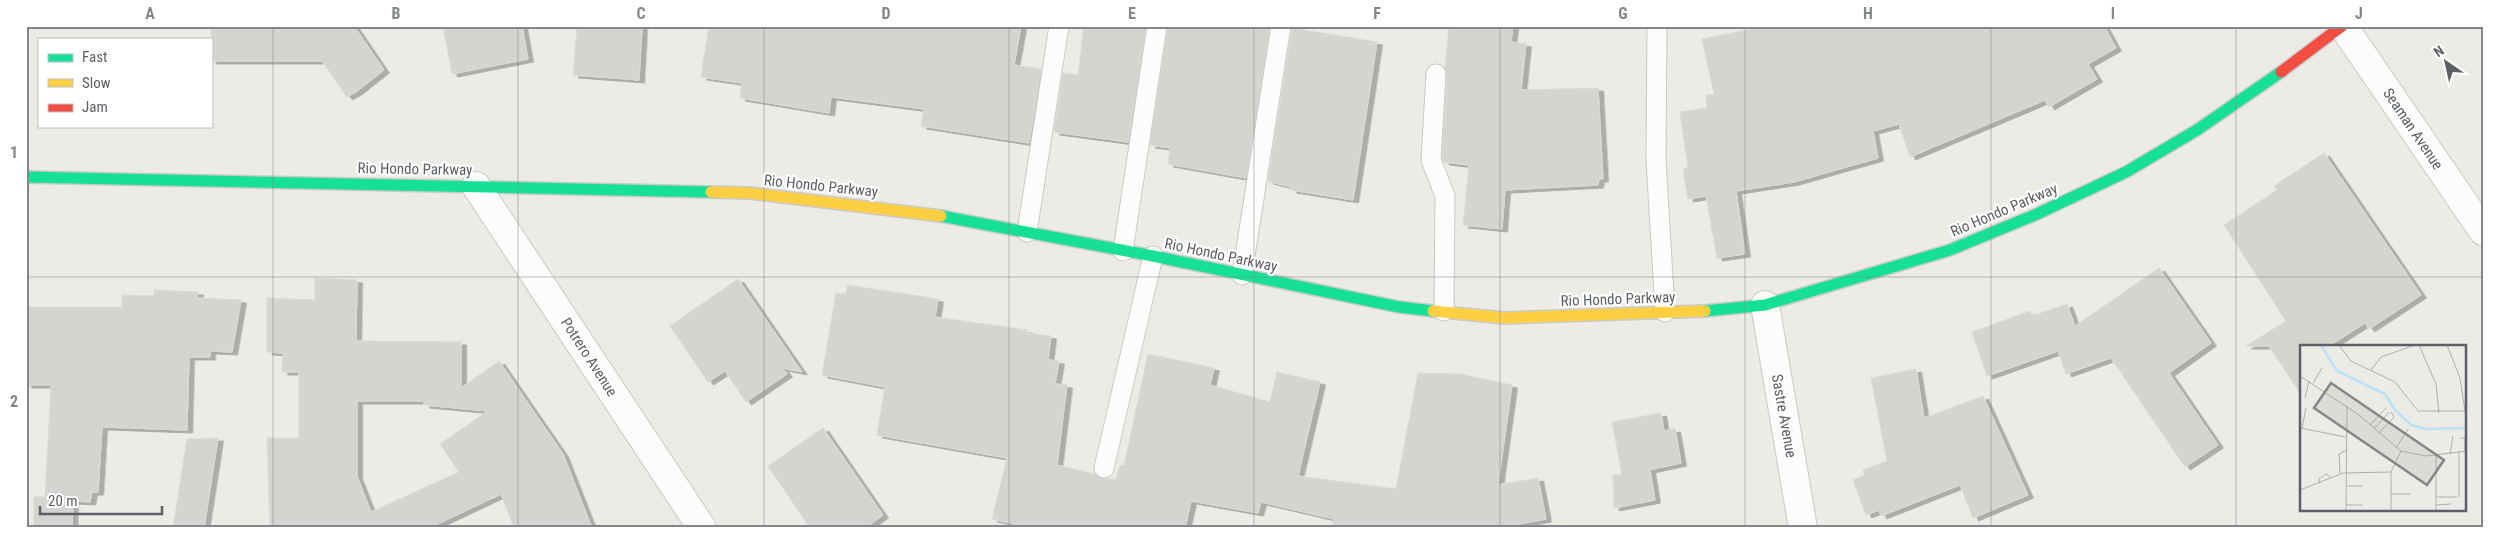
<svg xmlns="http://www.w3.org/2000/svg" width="2509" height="554" viewBox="0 0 2509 554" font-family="'Roboto Condensed',sans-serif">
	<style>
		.building { fill: #d6d4d1; stroke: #dcdad6; fill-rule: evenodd; filter: url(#shadow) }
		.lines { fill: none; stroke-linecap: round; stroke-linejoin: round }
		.lane-casing { stroke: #c9c9c9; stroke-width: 21 }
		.street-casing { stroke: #c9c9c9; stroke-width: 30 }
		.fast-casing { stroke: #c9caca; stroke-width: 14 }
		.slow-casing { stroke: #c9caca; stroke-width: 14 }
		.jam-casing { stroke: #c9caca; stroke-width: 14 }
		.lane { stroke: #fcfcfb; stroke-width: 19 }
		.street { stroke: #fcfcfb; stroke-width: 28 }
		.fast { stroke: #16e098; stroke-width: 11 }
		.slow { stroke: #ffcf43; stroke-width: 11 }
		.jam { stroke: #f24e42; stroke-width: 11 }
		.grid { fill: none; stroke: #848789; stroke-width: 1; stroke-opacity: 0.55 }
		.labels { text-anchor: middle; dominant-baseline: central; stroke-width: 4.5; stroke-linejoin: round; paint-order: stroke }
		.street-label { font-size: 15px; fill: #5b6065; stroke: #fff }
		.inset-river { fill: none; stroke: #b9e2f8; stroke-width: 2.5 }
		.inset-road { fill: none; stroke: #aeafae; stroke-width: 1 }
		.view { fill: #848789; fill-opacity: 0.15; stroke: #848789; stroke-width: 2.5 }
		.inset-edge { fill: none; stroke: #5b6065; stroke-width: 2.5 }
		.neatline { fill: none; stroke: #848789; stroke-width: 2 }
		.grid-label { font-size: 16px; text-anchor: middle; font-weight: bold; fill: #848789 }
	</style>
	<defs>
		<filter id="shadow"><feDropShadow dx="5.5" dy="3" stdDeviation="0" flood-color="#0004"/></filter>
	</defs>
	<rect width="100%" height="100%" fill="#ecebe6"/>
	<path class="building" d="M 211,26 L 354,26 L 384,70 L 356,92 L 347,97 L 322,61 L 211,61 Z
		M 443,26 L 522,26 L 528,59 L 452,74 Z
		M 600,26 L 642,26 L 639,80 L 573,75 L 577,28 L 600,29 Z
		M 709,26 L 1021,26 L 1014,65 L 1041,69 L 1029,143 L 921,126 L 924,109 L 831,97 L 829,113 L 740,98 L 742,83 L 701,77 Z
		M 1084,26 L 1146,26 L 1128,142 L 1054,132 L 1063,73 L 1078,75 Z
		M 1168,26 L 1270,26 L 1246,178 L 1168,164 L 1170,148 L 1150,145 Z
		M 1449,26 L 1513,26 L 1511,42 L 1526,44 L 1521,90 L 1598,88 L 1603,179 L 1599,179 L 1598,185 L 1505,190 L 1502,229 L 1463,225 L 1469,165 L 1444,162 L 1442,157 L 1447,75 L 1445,67 Z
		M 1767,26 L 2104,26 L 2116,48 L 2088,64 L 2097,79 L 2049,107 L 2045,100 L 1910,157 L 1899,124 L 1873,131 L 1878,158 L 1794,182 L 1736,191 L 1745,254 L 1717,258 L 1706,196 L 1688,199 L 1683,169 L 1688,168 L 1680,112 L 1707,108 L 1706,95 L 1714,94 L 1702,39 Z
		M 1292,28 L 1377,42 L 1353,200 L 1291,190 L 1291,187 L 1268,181 Z
		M 2324,153 L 2421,295 L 2369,329 L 2365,323 L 2329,346 L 2302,346 L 2302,396 L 2269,346 L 2246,346 L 2286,321 L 2224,225 L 2277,190 L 2274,186 Z
		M 2159,268 L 2211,343 L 2169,373 L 2218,445 L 2185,467 L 2111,358 L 2066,374 L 2058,351 L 1987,376 L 1972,332 L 2030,311 L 2032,316 L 2067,304 L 2075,326 Z
		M 315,278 L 357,280 L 356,341 L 461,342 L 461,388 L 499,361 L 563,454 L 592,528 L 514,528 L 501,494 L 429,528 L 270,528 L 267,438 L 299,438 L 299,372 L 282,372 L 283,353 L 267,352 L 267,298 L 315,300 ZM 357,401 L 424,401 L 424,405 L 488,411 L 440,444 L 459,472 L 371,512 L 357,476 Z
		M 738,279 L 802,372 L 782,368 L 787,374 L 746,402 L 725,371 L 708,382 L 670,326 Z
		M 847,285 L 938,299 L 935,317 L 1027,330 L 1027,333 L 1051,336 L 1048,360 L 1059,361 L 1055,384 L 1067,385 L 1057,465 L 1095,474 L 1102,479 L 1116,479 L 1120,465 L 1124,466 L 1148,354 L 1214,368 L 1210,385 L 1270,402 L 1277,372 L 1320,382 L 1298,476 L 1396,489 L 1418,373 L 1460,374 L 1512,385 L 1498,485 L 1538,478 L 1546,519 L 1497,528 L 1333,528 L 1334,519 L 1261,502 L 1258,513 L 1191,501 L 1185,528 L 1031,528 L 992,519 L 1007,458 L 877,435 L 885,387 L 822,375 L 836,293 L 846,294 Z
		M 154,290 L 198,292 L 197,298 L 241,300 L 232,352 L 210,351 L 210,357 L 189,357 L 187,430 L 102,427 L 98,492 L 92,492 L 90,502 L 73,501 L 72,528 L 34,528 L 34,497 L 45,497 L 51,385 L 26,385 L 26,307 L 122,307 L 122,295 L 154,296 Z
		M 1916,369 L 1924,418 L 1983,396 L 2028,495 L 1973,518 L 1960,485 L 1881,516 L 1879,510 L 1866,515 L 1853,480 L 1865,475 L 1863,470 L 1887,461 L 1871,378 Z
		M 1661,413 L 1664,431 L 1675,429 L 1681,463 L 1644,471 L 1650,470 L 1655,500 L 1614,508 L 1613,475 L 1622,474 L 1612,422 Z
		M 823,428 L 883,515 L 865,528 L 810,528 L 768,466 Z
		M 218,438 L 204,528 L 173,528 L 187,439 Z"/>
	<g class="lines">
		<g class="lane-casing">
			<path id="lane" d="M 1657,26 L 1656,159 L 1665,312
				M 1436,74 L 1431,160 L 1445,196 L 1444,311
				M 1027,232 L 1059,26
				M 1123,251 L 1157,26
				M 1242,275 L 1281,26
				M 1104,468 L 1153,256"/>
		</g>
		<g class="street-casing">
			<path id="street" d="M 2343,26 L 2483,231
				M 476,186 L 702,528
				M 1765,305 L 1803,528"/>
		</g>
		<g class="fast-casing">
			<path id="fast" d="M 26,177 L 711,192
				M 941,216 L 1153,256 L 1399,307 L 1433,311
				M 1705,311 L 1765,305 L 1950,250 L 2037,214 L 2126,172 L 2197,130 L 2281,72"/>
		</g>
		<g class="slow-casing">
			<path id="slow" d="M 711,192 L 749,193 L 941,216
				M 1433,311 L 1505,318 L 1705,311"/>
		</g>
		<g class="jam-casing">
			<path id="jam" d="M 2281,72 L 2342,26"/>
		</g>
		<use href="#lane" class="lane"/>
		<use href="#street" class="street"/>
		<use href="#fast" class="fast"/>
		<use href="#slow" class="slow"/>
		<use href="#jam" class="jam"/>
	</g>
	<path class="grid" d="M 273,26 L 273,528M 518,26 L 518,528M 764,26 L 764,528M 1009,26 L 1009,528M 1254,26 L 1254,528M 1500,26 L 1500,528M 1745,26 L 1745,528M 1991,26 L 1991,528M 2236,26 L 2236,528M 26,277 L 2483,277"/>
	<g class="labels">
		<g class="street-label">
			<text transform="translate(2413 129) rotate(56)">Seaman Avenue</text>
			<text transform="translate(415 169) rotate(1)">Rio Hondo Parkway</text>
			<text transform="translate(821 186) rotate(6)">Rio Hondo Parkway</text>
			<text transform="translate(2004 210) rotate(-23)">Rio Hondo Parkway</text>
			<text transform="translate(1221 255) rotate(12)">Rio Hondo Parkway</text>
			<text transform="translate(1618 299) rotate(-2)">Rio Hondo Parkway</text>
			<text transform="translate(589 357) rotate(57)">Potrero Avenue</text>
			<text transform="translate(1784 416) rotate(80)">Sastre Avenue</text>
		</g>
	</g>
	<g transform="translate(2300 345)">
		<rect width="166" height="166" fill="#ecebe6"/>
		<path class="inset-river" d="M 21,0 L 37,26 L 85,49 L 95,65 L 111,80 L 126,84 L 167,83"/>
		<path class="inset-road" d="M 39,0 L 51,16 L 95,37 L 118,66 L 167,66M 119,0 L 136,39 L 139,68M 147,0 L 160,33 L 165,66M 71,25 L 81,12 L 115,0M 0,31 L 59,70 L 101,106 L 126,111 L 167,106M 13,38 L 22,23M 5,53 L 9,36M 70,80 L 86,63M 0,83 L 46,92M 2,83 L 6,63M 74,84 L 89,67M 78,89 L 94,72 L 91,67M 160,93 L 165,93 L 165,107M 96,103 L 108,84M 159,107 L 159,152M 150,109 L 153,91M 136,111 L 136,166M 40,128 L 39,109 L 47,105M 20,139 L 19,134 L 26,129 L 31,133M 47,141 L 63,141M 0,145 L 43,128 L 91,127M 91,149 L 111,149M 136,152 L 157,152M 46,160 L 62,160M 136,160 L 151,159M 46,166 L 47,61M 91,166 L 91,127 L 101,106"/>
		<path class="view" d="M 31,38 L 144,115 L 127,140 L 14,63 Z"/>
		<rect width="166" height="166" class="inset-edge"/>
	</g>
	<rect width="2509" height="554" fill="none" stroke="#ffffff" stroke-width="55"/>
	<rect x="38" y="38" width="175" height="90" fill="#ffffff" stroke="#bdbfc1"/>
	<rect x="48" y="54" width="25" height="8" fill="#16e098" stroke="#bdbfc1"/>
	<text x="82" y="62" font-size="15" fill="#5b6065">Fast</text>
	<rect x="48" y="79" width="25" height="8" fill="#ffcf43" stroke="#bdbfc1"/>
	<text x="82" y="88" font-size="15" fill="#5b6065">Slow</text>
	<rect x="48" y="104" width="25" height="8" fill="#f24e42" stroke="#bdbfc1"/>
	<text x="82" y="112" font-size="15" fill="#5b6065">Jam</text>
	<g transform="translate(2446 62) rotate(326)" stroke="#ffffff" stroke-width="4" paint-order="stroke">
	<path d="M0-4L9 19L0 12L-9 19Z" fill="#5b6065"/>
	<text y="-8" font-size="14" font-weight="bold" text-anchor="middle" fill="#5b6065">N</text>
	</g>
	<path d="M40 506v8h122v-8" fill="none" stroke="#5b6065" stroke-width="2.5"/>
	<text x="48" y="506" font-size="15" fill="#5b6065" stroke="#ffffff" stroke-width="4" paint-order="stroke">20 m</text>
	<rect x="28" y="28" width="2454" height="498" class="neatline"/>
	<g class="grid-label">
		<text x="150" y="19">A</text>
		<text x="396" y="19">B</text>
		<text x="641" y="19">C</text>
		<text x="886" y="19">D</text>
		<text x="1132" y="19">E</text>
		<text x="1377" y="19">F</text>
		<text x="1623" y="19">G</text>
		<text x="1868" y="19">H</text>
		<text x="2113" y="19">I</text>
		<text x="2359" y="19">J</text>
		<text x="14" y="158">1</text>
		<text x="14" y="407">2</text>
	</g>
</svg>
